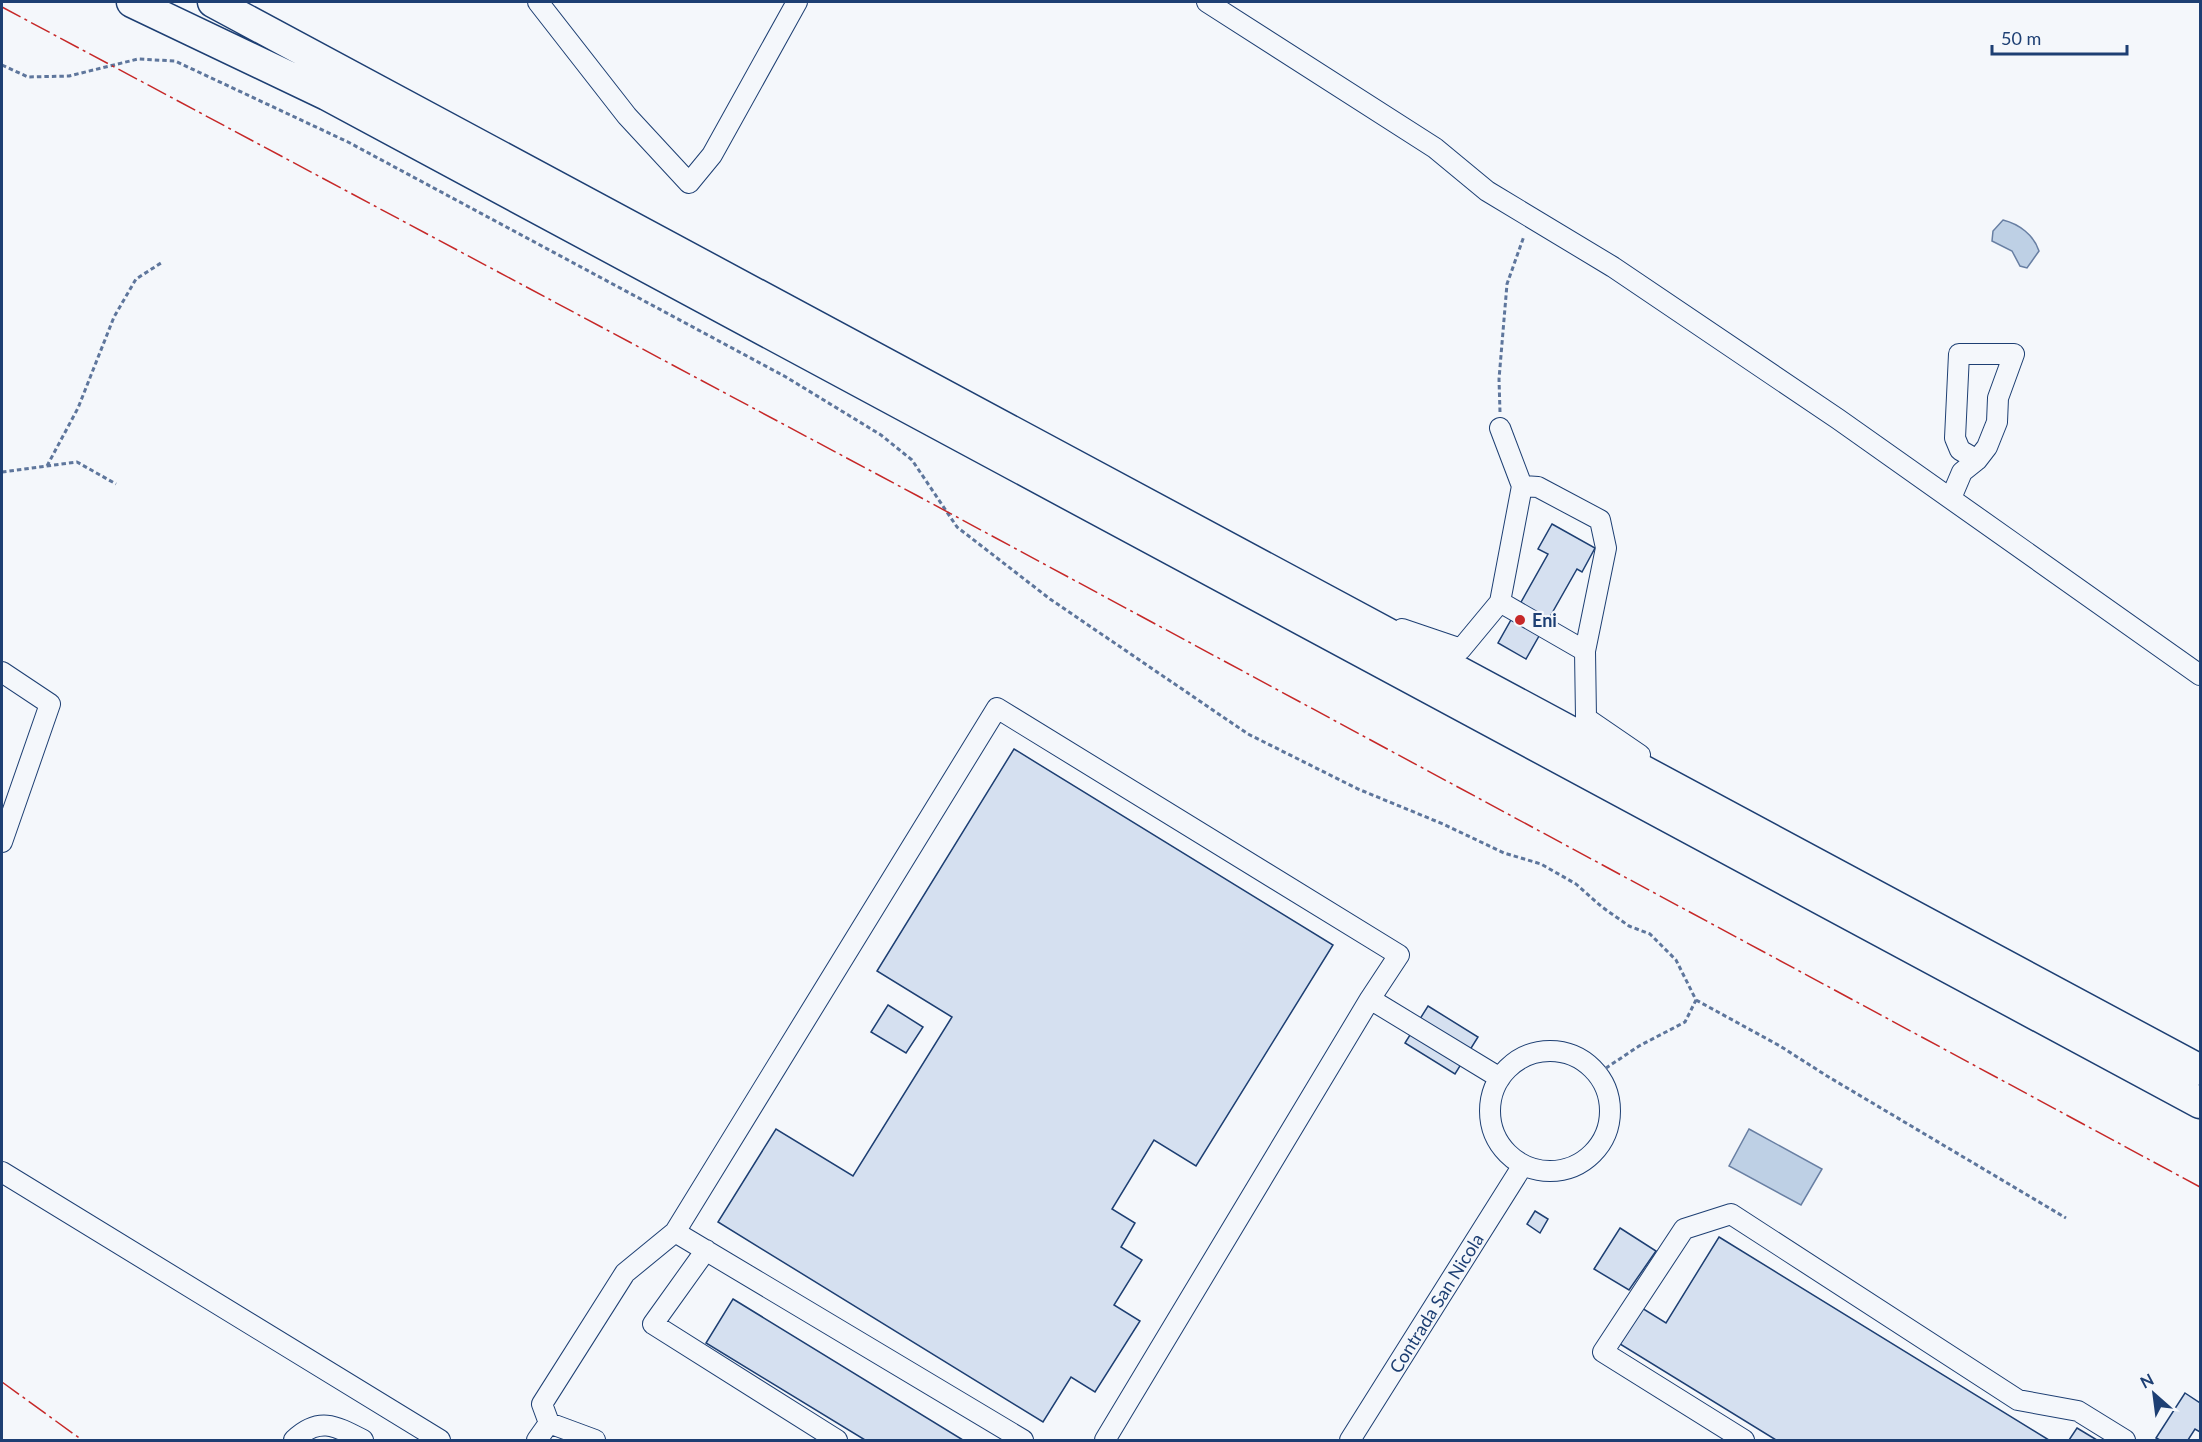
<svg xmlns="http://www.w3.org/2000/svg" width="2202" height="1442" viewBox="0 0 2202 1442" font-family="Lato,sans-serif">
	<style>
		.water { fill: #bed0e5; stroke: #687fa3; stroke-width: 1.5 }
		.building { fill: #d5e0f0; stroke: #1d3f73; stroke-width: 1.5 }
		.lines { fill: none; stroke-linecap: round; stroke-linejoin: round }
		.minor-casing { stroke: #1d3f73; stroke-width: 22 }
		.highway-casing { stroke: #1d3f73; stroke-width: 33 }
		.path { stroke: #5e769c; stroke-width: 3; stroke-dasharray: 4.5 3; stroke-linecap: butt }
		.minor { stroke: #f4f7fb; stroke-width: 20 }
		.highway { stroke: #f4f7fb; stroke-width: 30 }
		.power { stroke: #c62828; stroke-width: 1.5; stroke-dasharray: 21 4.5 3 4.5; stroke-linecap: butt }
		.poi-dot { fill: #c62828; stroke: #f4f7fb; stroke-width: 2 }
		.labels { text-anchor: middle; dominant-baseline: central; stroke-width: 4.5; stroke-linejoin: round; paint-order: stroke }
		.poi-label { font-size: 18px; font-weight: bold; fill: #1d3f73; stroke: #f4f7fb; text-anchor: start }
		.street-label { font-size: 18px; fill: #1d3f73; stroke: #f4f7fb }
	</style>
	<rect width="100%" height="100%" fill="#f4f7fb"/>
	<path class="water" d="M 2003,220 C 2019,224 2034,235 2039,251 L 2027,268 L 2020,266 L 2012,251 L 1992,241 L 1993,231 Z
		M 1749,1129 L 1822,1169 L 1801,1205 L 1729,1166 Z"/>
	<path class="building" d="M 1552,524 L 1595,548 L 1582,572 L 1577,569 L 1526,659 L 1498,643 L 1548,554 L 1538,549 Z
		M 1014,749 L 1333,945 L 1196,1166 L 1154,1140 L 1112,1209 L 1135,1223 L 1121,1247 L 1142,1260 L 1114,1305 L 1140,1321 L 1095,1392 L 1071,1377 L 1043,1422 L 718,1222 L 776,1129 L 853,1176 L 952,1017 L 877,971 Z
		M 888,1005 L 923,1027 L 906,1053 L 871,1032 Z
		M 1428,1006 L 1478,1037 L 1455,1074 L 1405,1043 Z
		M 1535,1211 L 1548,1219 L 1540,1233 L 1527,1224 Z
		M 1620,1228 L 1656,1251 L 1629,1290 L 1594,1269 Z
		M 1719,1237 L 2049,1440 L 1776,1440 L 1620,1344 L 1642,1308 L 1666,1323 Z
		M 733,1299 L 963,1440 L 865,1440 L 706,1343 Z
		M 2185,1393 L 2200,1403 L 2200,1432 L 2195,1429 L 2188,1440 L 2160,1440 L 2156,1438 Z
		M 2077,1428 L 2097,1440 L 2069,1440 Z"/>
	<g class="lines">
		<g class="minor-casing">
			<path id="minor" d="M 538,2 L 627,116 L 689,183 L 712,155 L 797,2
				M 1207,2 L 1435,148 L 1487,191 L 1613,267 L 1838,419 L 2200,675
				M 1500,428 L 1522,486
				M 1951,498 L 1962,472 L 1977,460 L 1987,447 L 1997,422 L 1998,398 L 2014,354 L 1959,354 L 1955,438 L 1960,450 L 1977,460
				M 1500,602 L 1522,486 L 1538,487 L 1600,520 L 1606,548 L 1585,651
				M 1402,629 L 1461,649 L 1500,602 L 1585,651 L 1586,718 L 1640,755
				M 2,672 L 50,704 L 2,842
				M 1370,999 L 1500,1078
				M1490 1111a60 60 0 1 1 120 0a60 60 0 1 1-120 0Z
				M 2,1172 L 440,1440
				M 706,1250 L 653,1324 L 837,1440
				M 294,1440 C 319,1416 336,1426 363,1440
				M 537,1440 L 549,1423
				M 595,1440 L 549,1423 L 542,1404 L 625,1273 L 675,1232
				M 1023,1440 L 675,1232 L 997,708 L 1399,955 L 1370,999 L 1105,1440
				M 1350,1440 L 1523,1165
				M 1744,1440 L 1603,1352 L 1684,1229 L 1731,1214 L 2018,1400 L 2078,1411 L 2125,1440"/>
		</g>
		<g class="highway-casing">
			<path id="highway" d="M 132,2 L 327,95 L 2200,1103
				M 213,2 L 2200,1070"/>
		</g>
		<path class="path" d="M 2,65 L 28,77 L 69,76 L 138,59 L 175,61 L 348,142 L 786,377 L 881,435 L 912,460 L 957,527 L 1050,599 L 1248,734 L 1358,789 L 1443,824 L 1504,853 L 1541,864 L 1576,884 L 1602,907 L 1629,926 L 1650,934 L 1676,960 L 1696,1000 L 1685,1022 L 1639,1046 L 1597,1074
			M 1500,412 L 1499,379 L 1507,284 L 1524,236
			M 47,466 L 78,408 L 114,317 L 136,279 L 161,263
			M 2,472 L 77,462 L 116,484
			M 1696,1000 L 1780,1046 L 1827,1076 L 2066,1218"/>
		<use href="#minor" class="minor"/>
		<use href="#highway" class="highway"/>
		<path class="power" d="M 2,7 L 916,495 L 2200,1187
			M 2,1382 L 82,1440"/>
	</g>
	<circle class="poi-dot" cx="1520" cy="620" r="6"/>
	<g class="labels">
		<g class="poi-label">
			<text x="1532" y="620">Eni</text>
		</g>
		<g class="street-label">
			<text transform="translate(1436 1303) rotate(-58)">Contrada San Nicola</text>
		</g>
	</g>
	<rect width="2202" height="1442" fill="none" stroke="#1d3f73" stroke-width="6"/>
	<g transform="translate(2154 1394) rotate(332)" stroke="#f4f7fb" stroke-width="4.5" paint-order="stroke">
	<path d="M0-4.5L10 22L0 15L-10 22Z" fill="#1d3f73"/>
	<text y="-9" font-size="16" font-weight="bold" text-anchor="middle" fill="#1d3f73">N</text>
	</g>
	<path d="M1992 45v9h135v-9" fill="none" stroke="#1d3f73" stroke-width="3"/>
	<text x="2001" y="45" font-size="18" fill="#1d3f73" stroke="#f4f7fb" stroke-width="4.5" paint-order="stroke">50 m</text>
</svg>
